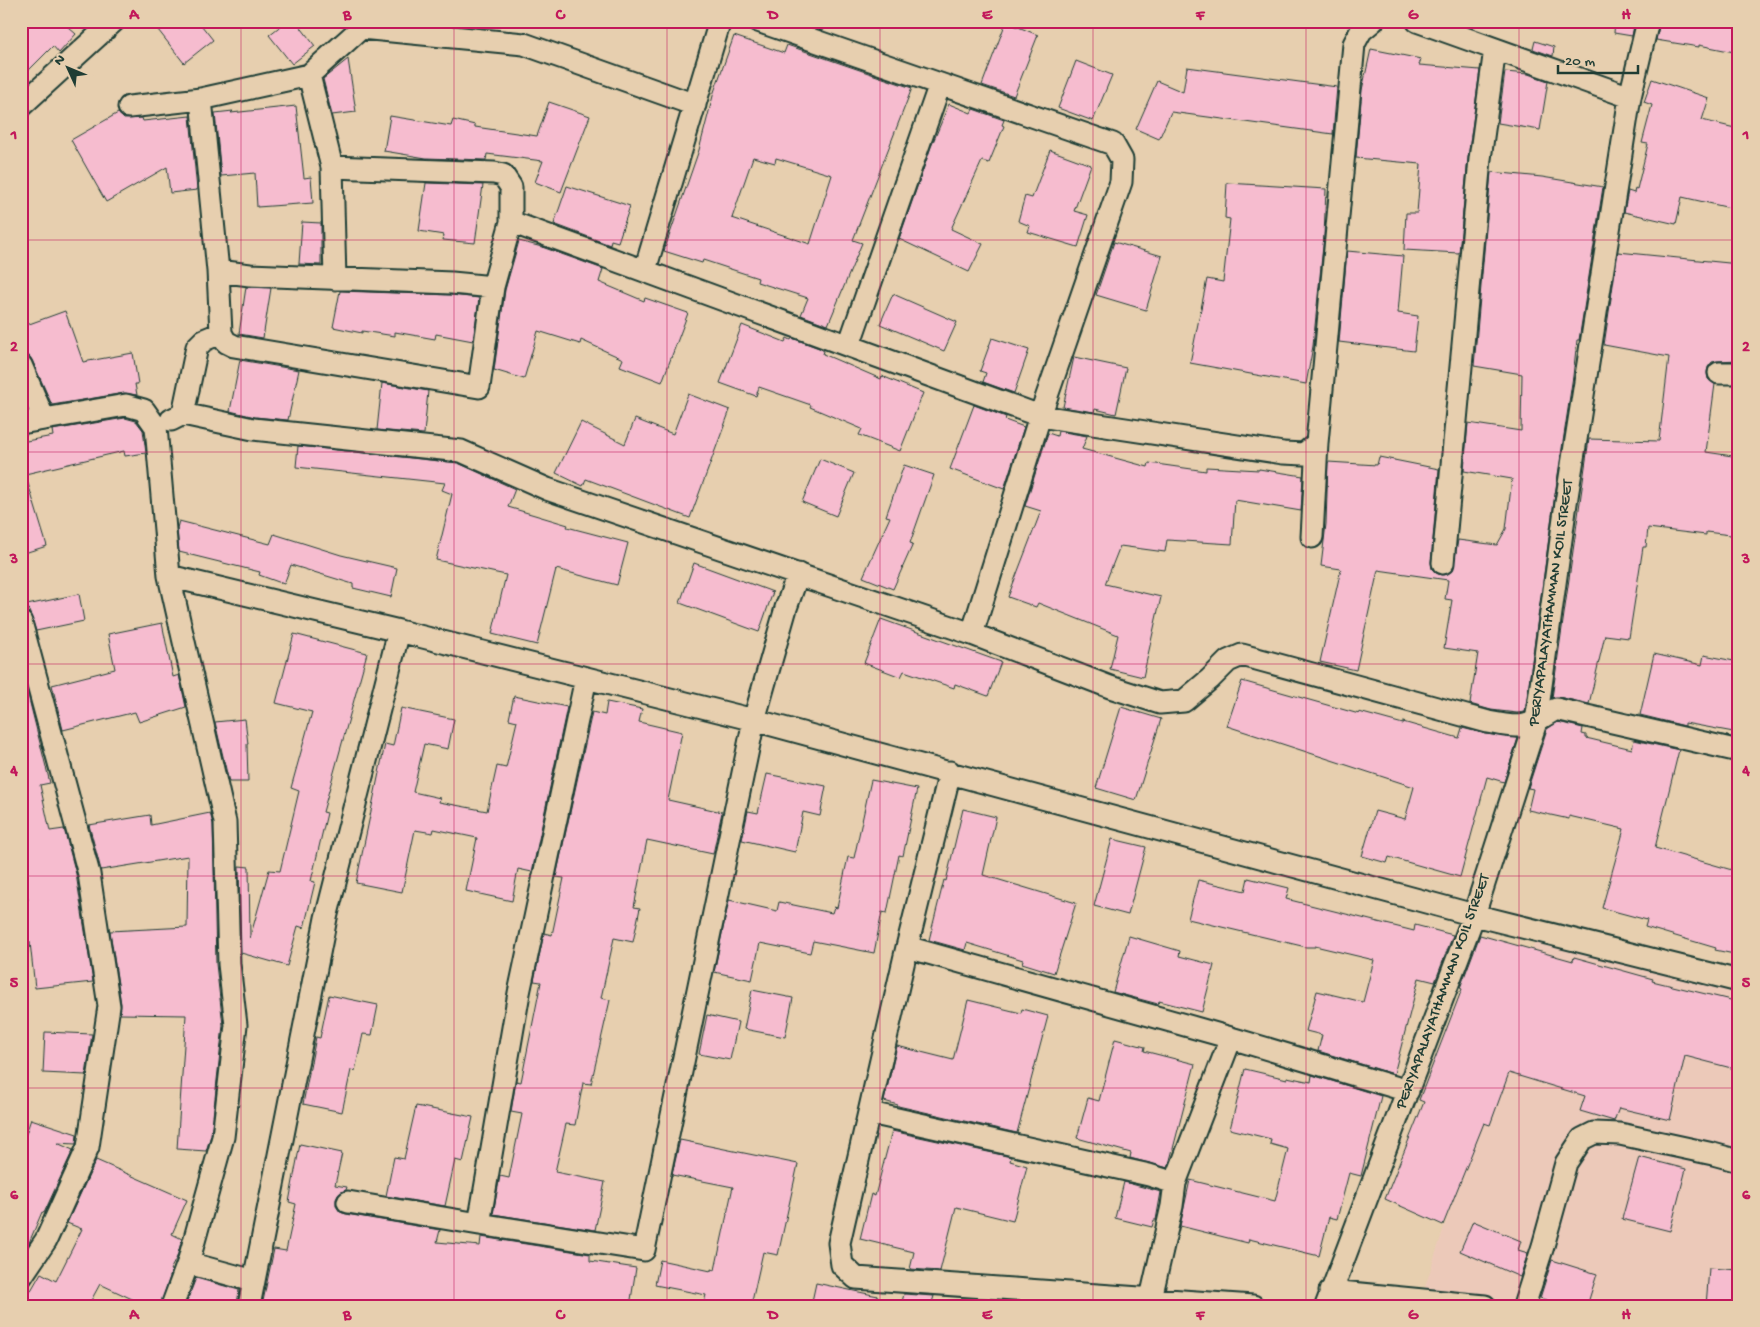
<svg xmlns="http://www.w3.org/2000/svg" width="1760" height="1327" viewBox="0 0 1760 1327" font-family="'Gochi Hand',sans-serif">
	<style>
		.built { fill: #ecc9b9 }
		.building { fill: #f6bccf; stroke: #1f3d34; fill-rule: evenodd }
		.lines { fill: none; stroke-linecap: round; stroke-linejoin: round }
		.street-casing { stroke: #1f3d34; stroke-width: 25 }
		.street { stroke: #e7cfaf; stroke-width: 21 }
		.grid { fill: none; stroke: #c2185b; stroke-width: 1; stroke-opacity: 0.55 }
		.labels { text-anchor: middle; dominant-baseline: central; stroke-width: 4; stroke-linejoin: round; paint-order: stroke }
		.street-label { font-size: 16px; fill: #1f3d34; stroke: #e7cfaf }
		.neatline { fill: none; stroke: #c2185b; stroke-width: 2 }
		.grid-label { font-size: 16px; text-anchor: middle; font-weight: bold; fill: #c2185b }
	</style>
	<rect width="100%" height="100%" fill="#e7cfaf"/>
	<filter id="ink" filterUnits="userSpaceOnUse"><feTurbulence type="fractalNoise" baseFrequency=".02" numOctaves="2"/><feDisplacementMap in="SourceGraphic" scale="10" xChannelSelector="R" yChannelSelector="G"/><feConvolveMatrix kernelMatrix="1 2 1 2 8 2 1 2 1" color-interpolation-filters="sRGB"/></filter>
	<g filter="url(#ink)">
		<path class="built" d="M 1538,931 L 1739,988 L 1739,1306 L 1419,1306 Z"/>
		<path class="building" d="M 21,21 L 61,21 L 76,34 L 59,53 L 53,46 L 21,78 Z
			M 151,21 L 198,21 L 213,40 L 184,63 Z
			M 287,21 L 296,21 L 315,46 L 292,64 L 269,35 Z
			M 1615,21 L 1635,21 L 1632,36 L 1614,33 Z
			M 1660,21 L 1739,21 L 1739,53 L 1699,45 L 1699,47 L 1656,40 Z
			M 1006,22 L 1038,35 L 1014,96 L 982,85 Z
			M 734,36 L 784,53 L 787,45 L 912,88 L 853,240 L 862,243 L 828,325 L 801,315 L 808,298 L 757,282 L 758,278 L 703,260 L 702,263 L 664,251 L 699,150 L 714,92 ZM 753,157 L 775,163 L 776,158 L 832,175 L 810,244 L 732,218 Z
			M 1535,41 L 1554,47 L 1553,56 L 1533,49 Z
			M 1371,49 L 1421,59 L 1419,65 L 1480,70 L 1468,158 L 1459,253 L 1404,250 L 1406,213 L 1417,213 L 1421,164 L 1356,158 L 1362,90 Z
			M 348,59 L 356,112 L 332,115 L 323,79 Z
			M 1076,61 L 1112,75 L 1093,121 L 1058,108 Z
			M 1187,67 L 1337,87 L 1333,134 L 1171,112 L 1159,139 L 1136,129 L 1157,81 L 1183,92 Z
			M 1505,72 L 1528,74 L 1548,81 L 1540,130 L 1498,123 Z
			M 1652,79 L 1709,98 L 1702,120 L 1739,129 L 1739,210 L 1682,197 L 1676,224 L 1624,212 L 1628,191 L 1634,193 L 1635,188 L 1637,189 L 1648,144 L 1642,143 L 1652,105 L 1644,102 Z
			M 549,102 L 590,116 L 561,192 L 535,182 L 543,161 L 487,154 L 486,160 L 426,158 L 384,151 L 390,116 L 451,126 L 453,120 L 475,125 L 475,127 L 537,136 Z
			M 949,104 L 971,113 L 973,109 L 1004,120 L 1002,125 L 1004,126 L 989,163 L 982,161 L 951,229 L 983,244 L 969,272 L 899,239 L 931,147 Z
			M 296,106 L 304,178 L 311,177 L 313,203 L 257,207 L 255,173 L 221,176 L 215,113 L 233,111 L 231,113 Z
			M 118,113 L 124,119 L 142,118 L 143,121 L 190,116 L 197,190 L 170,193 L 167,167 L 106,202 L 71,140 Z
			M 1050,150 L 1091,165 L 1074,211 L 1088,215 L 1078,247 L 1028,232 L 1030,226 L 1018,221 L 1025,196 L 1032,198 Z
			M 1491,172 L 1542,177 L 1603,187 L 1579,340 L 1577,340 L 1573,376 L 1554,501 L 1525,712 L 1517,713 L 1491,710 L 1470,704 L 1478,653 L 1444,648 L 1452,600 L 1445,599 L 1448,580 L 1378,570 L 1356,670 L 1320,662 L 1341,569 L 1321,566 L 1326,524 L 1328,462 L 1377,465 L 1379,457 L 1439,469 L 1431,562 L 1432,569 L 1436,573 L 1441,575 L 1448,574 L 1453,570 L 1458,540 L 1497,545 L 1506,529 L 1512,479 L 1464,471 L 1468,423 L 1521,431 L 1522,374 L 1474,366 Z
			M 426,183 L 483,185 L 475,243 L 443,240 L 444,235 L 419,231 Z
			M 1227,183 L 1326,189 L 1324,236 L 1313,346 L 1306,384 L 1190,363 L 1207,279 L 1223,282 L 1230,219 L 1225,218 Z
			M 567,186 L 630,206 L 618,242 L 611,240 L 610,245 L 554,224 Z
			M 302,222 L 321,223 L 321,265 L 299,264 Z
			M 519,241 L 542,247 L 603,269 L 599,282 L 644,301 L 645,298 L 688,313 L 662,382 L 620,366 L 623,359 L 581,340 L 580,344 L 538,331 L 524,379 L 494,370 L 505,290 Z
			M 1114,242 L 1162,256 L 1146,310 L 1096,295 Z
			M 1347,251 L 1403,256 L 1398,313 L 1418,316 L 1414,351 L 1339,342 Z
			M 1618,252 L 1739,264 L 1739,360 L 1717,361 L 1712,362 L 1708,367 L 1707,373 L 1708,379 L 1715,384 L 1706,452 L 1739,457 L 1739,536 L 1706,532 L 1706,535 L 1648,528 L 1646,547 L 1643,547 L 1629,638 L 1605,635 L 1589,704 L 1559,697 L 1552,698 L 1589,439 L 1659,441 L 1669,357 L 1604,345 Z
			M 246,287 L 271,288 L 263,338 L 239,334 Z
			M 340,291 L 451,295 L 479,298 L 473,341 L 436,334 L 435,339 L 395,332 L 395,336 L 362,331 L 362,333 L 333,327 Z
			M 893,294 L 957,322 L 944,351 L 880,324 Z
			M 65,311 L 83,362 L 133,353 L 138,384 L 135,384 L 137,395 L 124,393 L 52,405 L 32,360 L 28,355 L 21,353 L 21,327 Z
			M 742,325 L 785,342 L 787,338 L 791,340 L 792,338 L 819,348 L 824,351 L 823,354 L 881,379 L 882,376 L 923,393 L 900,451 L 859,435 L 862,429 L 810,407 L 811,405 L 759,387 L 756,396 L 720,383 Z
			M 992,338 L 1029,350 L 1014,393 L 983,382 L 986,373 L 980,371 Z
			M 1074,357 L 1126,368 L 1116,414 L 1095,409 L 1094,412 L 1063,407 Z
			M 240,360 L 299,370 L 288,420 L 255,417 L 230,411 Z
			M 382,383 L 428,391 L 424,434 L 377,430 Z
			M 688,394 L 730,410 L 690,518 L 586,479 L 583,486 L 556,473 L 581,422 L 625,444 L 635,419 L 673,434 Z
			M 974,405 L 1006,417 L 1005,420 L 1024,427 L 1004,489 L 950,469 Z
			M 125,418 L 136,421 L 143,430 L 146,453 L 125,456 L 124,451 L 21,475 L 21,442 L 53,436 L 52,430 Z
			M 1058,431 L 1087,436 L 1082,449 L 1148,467 L 1149,463 L 1206,471 L 1206,467 L 1259,470 L 1259,469 L 1303,476 L 1301,511 L 1235,500 L 1232,544 L 1167,540 L 1165,552 L 1120,546 L 1105,584 L 1161,597 L 1143,677 L 1110,669 L 1118,635 L 1038,603 L 1036,607 L 1008,597 L 1041,511 L 1025,506 L 1048,433 L 1057,436 Z
			M 298,446 L 458,463 L 515,489 L 508,507 L 568,525 L 567,527 L 628,543 L 617,585 L 556,569 L 537,645 L 492,634 L 506,575 L 436,560 L 452,494 L 442,490 L 445,483 L 296,467 Z
			M 820,459 L 854,473 L 836,516 L 802,502 Z
			M 904,465 L 934,475 L 910,543 L 913,544 L 893,589 L 863,577 L 890,517 L 886,516 Z
			M 21,480 L 27,480 L 47,546 L 21,554 Z
			M 179,521 L 270,544 L 274,534 L 341,555 L 397,568 L 391,597 L 353,588 L 353,584 L 291,565 L 284,584 L 259,575 L 260,572 L 179,552 L 177,528 Z
			M 694,563 L 773,592 L 759,632 L 680,603 Z
			M 79,594 L 84,621 L 36,631 L 27,605 Z
			M 881,619 L 1001,662 L 988,696 L 955,684 L 954,688 L 904,671 L 901,677 L 864,663 Z
			M 162,623 L 173,677 L 179,675 L 186,707 L 139,722 L 135,712 L 63,730 L 52,685 L 115,669 L 108,634 Z
			M 294,634 L 367,653 L 323,812 L 327,813 L 311,881 L 315,882 L 304,928 L 298,926 L 287,966 L 241,953 L 239,866 L 249,867 L 250,938 L 269,870 L 280,871 L 299,791 L 291,788 L 312,712 L 276,703 Z
			M 1654,654 L 1702,665 L 1704,655 L 1739,662 L 1739,733 L 1685,723 L 1685,726 L 1640,715 Z
			M 1242,681 L 1359,714 L 1359,712 L 1403,724 L 1403,722 L 1459,738 L 1462,728 L 1486,734 L 1518,738 L 1504,782 L 1487,777 L 1460,877 L 1389,857 L 1387,863 L 1362,856 L 1375,811 L 1405,819 L 1414,787 L 1227,726 Z
			M 27,691 L 50,783 L 40,785 L 50,831 L 64,829 L 76,874 L 93,982 L 35,988 L 30,942 L 21,944 L 21,901 L 28,900 L 21,864 L 21,692 Z
			M 514,696 L 567,707 L 532,872 L 518,869 L 512,901 L 466,891 L 477,838 L 434,829 L 433,833 L 415,830 L 402,892 L 356,883 L 385,744 L 393,746 L 401,708 L 454,719 L 448,749 L 424,744 L 413,792 L 440,798 L 439,802 L 487,811 L 497,766 L 506,768 L 517,721 L 509,719 Z
			M 607,702 L 642,709 L 639,722 L 682,732 L 668,800 L 722,812 L 713,854 L 647,840 L 634,907 L 640,908 L 633,942 L 614,938 L 601,998 L 610,1000 L 591,1084 L 583,1083 L 575,1125 L 566,1124 L 555,1172 L 605,1182 L 595,1230 L 493,1214 L 500,1176 L 509,1178 L 522,1114 L 511,1112 L 516,1081 L 521,1082 L 541,982 L 534,981 L 544,933 L 552,935 L 564,878 L 556,877 L 592,712 L 605,715 Z
			M 1121,707 L 1161,719 L 1136,800 L 1096,788 Z
			M 245,719 L 248,744 L 247,744 L 248,782 L 229,782 L 215,722 Z
			M 1558,722 L 1583,728 L 1582,734 L 1586,735 L 1586,738 L 1632,749 L 1634,740 L 1679,750 L 1655,848 L 1739,872 L 1739,955 L 1715,950 L 1716,948 L 1645,927 L 1647,920 L 1602,908 L 1624,829 L 1569,816 L 1569,819 L 1528,810 L 1533,789 L 1528,788 L 1547,729 Z
			M 767,774 L 826,786 L 820,816 L 803,812 L 795,852 L 742,840 L 748,811 L 758,813 Z
			M 871,780 L 917,789 L 903,856 L 899,855 L 887,913 L 882,912 L 874,953 L 813,941 L 810,953 L 760,943 L 752,980 L 714,972 L 729,900 L 777,911 L 779,902 L 832,913 L 834,907 L 837,908 L 848,857 L 854,858 Z
			M 963,809 L 996,817 L 983,875 L 1076,903 L 1054,973 L 1022,963 L 1023,960 L 967,943 L 965,950 L 929,940 L 944,880 L 946,881 Z
			M 210,813 L 213,824 L 216,964 L 223,1025 L 211,1135 L 206,1151 L 177,1149 L 186,1015 L 120,1014 L 121,1004 L 110,931 L 187,927 L 188,856 L 101,870 L 89,825 L 150,815 L 151,825 Z
			M 1112,839 L 1146,847 L 1128,915 L 1094,906 Z
			M 1248,878 L 1289,888 L 1286,899 L 1414,931 L 1415,925 L 1453,935 L 1435,982 L 1419,978 L 1394,1074 L 1318,1051 L 1322,1035 L 1306,1031 L 1317,991 L 1363,1002 L 1374,960 L 1315,946 L 1315,947 L 1306,947 L 1188,919 L 1198,880 L 1245,891 Z
			M 1480,935 L 1573,961 L 1574,957 L 1653,979 L 1652,981 L 1739,1002 L 1739,1070 L 1685,1056 L 1670,1120 L 1619,1108 L 1614,1121 L 1580,1111 L 1585,1096 L 1509,1073 L 1490,1125 L 1484,1123 L 1443,1225 L 1385,1199 L 1424,1102 L 1419,1100 L 1462,989 L 1460,988 Z
			M 1129,936 L 1180,951 L 1179,956 L 1214,965 L 1202,1012 L 1159,1001 L 1158,1004 L 1113,992 Z
			M 752,990 L 793,998 L 785,1037 L 744,1029 Z
			M 329,995 L 378,1005 L 372,1035 L 363,1034 L 355,1071 L 351,1070 L 342,1112 L 303,1104 L 316,1037 L 320,1038 Z
			M 968,1000 L 1021,1013 L 1022,1009 L 1048,1016 L 1017,1133 L 898,1106 L 898,1105 L 884,1101 L 897,1046 L 953,1060 Z
			M 707,1015 L 738,1022 L 730,1060 L 699,1054 Z
			M 45,1032 L 92,1034 L 86,1075 L 43,1073 Z
			M 1115,1039 L 1145,1047 L 1144,1051 L 1195,1064 L 1168,1168 L 1130,1158 L 1131,1153 L 1077,1138 L 1088,1098 L 1099,1101 Z
			M 1245,1069 L 1287,1079 L 1287,1077 L 1311,1082 L 1312,1075 L 1381,1096 L 1361,1176 L 1349,1173 L 1337,1219 L 1329,1217 L 1319,1256 L 1249,1239 L 1248,1243 L 1180,1226 L 1190,1180 L 1275,1201 L 1288,1149 L 1270,1144 L 1271,1139 L 1230,1129 Z
			M 416,1106 L 473,1117 L 463,1162 L 455,1160 L 445,1206 L 386,1196 L 394,1157 L 404,1159 Z
			M 31,1119 L 77,1134 L 76,1144 L 57,1143 L 73,1150 L 44,1213 L 42,1212 L 28,1245 L 21,1254 L 21,1148 Z
			M 892,1131 L 1011,1157 L 1010,1161 L 1027,1166 L 1013,1221 L 956,1207 L 940,1271 L 910,1269 L 914,1252 L 860,1239 L 871,1194 L 875,1196 Z
			M 680,1140 L 798,1164 L 778,1255 L 763,1252 L 751,1306 L 703,1306 L 706,1295 L 655,1285 L 660,1260 L 711,1271 L 711,1269 L 715,1270 L 732,1191 L 733,1187 L 672,1175 Z
			M 300,1144 L 342,1153 L 335,1185 L 347,1187 L 346,1190 L 339,1194 L 336,1199 L 336,1206 L 340,1212 L 346,1214 L 440,1230 L 437,1242 L 480,1246 L 481,1237 L 590,1254 L 590,1261 L 636,1268 L 630,1306 L 262,1306 L 274,1249 L 286,1251 L 296,1204 L 289,1202 Z
			M 1639,1157 L 1686,1169 L 1670,1231 L 1622,1219 Z
			M 96,1160 L 187,1200 L 172,1234 L 182,1239 L 177,1257 L 170,1270 L 172,1271 L 160,1306 L 147,1306 L 100,1284 L 88,1306 L 22,1306 L 41,1273 L 56,1281 L 82,1229 L 67,1223 Z
			M 1124,1182 L 1161,1192 L 1156,1220 L 1154,1220 L 1152,1227 L 1115,1218 Z
			M 1473,1221 L 1521,1241 L 1518,1250 L 1528,1253 L 1520,1277 L 1460,1251 Z
			M 1552,1260 L 1597,1274 L 1587,1306 L 1565,1306 L 1540,1298 Z
			M 1709,1268 L 1739,1270 L 1739,1306 L 1706,1306 Z
			M 196,1278 L 239,1290 L 237,1306 L 185,1306 Z
			M 816,1283 L 878,1296 L 877,1306 L 811,1306 Z
			M 904,1294 L 934,1296 L 931,1306 L 901,1306 Z"/>
		<g class="lines">
			<g class="street-casing">
				<path id="street" d="M 758,21 L 1113,144 L 1122,160 L 1121,182 L 1040,416 L 972,634
					M 1417,21 L 1630,97
					M 361,28 L 524,44 L 695,105
					M 309,75 L 332,167 L 335,279
					M 201,99 L 218,271 L 250,275 L 452,283 L 493,287 L 511,222 L 511,187 L 503,175 L 494,173 L 332,167
					M 21,106 L 114,21
					M 129,107 L 201,99 L 309,75 L 369,21
					M 511,222 L 1040,416 L 1283,453 L 1304,454 L 1317,443 L 1354,44 L 1361,31 L 1373,21
					M 645,270 L 720,21
					M 218,271 L 221,333 L 226,342 L 234,346 L 479,387 L 493,287
					M 849,345 L 940,84
					M 21,365 L 44,419
					M 1719,373 L 1739,373
					M 183,414 L 253,429 L 461,451 L 547,489 L 972,634 L 1110,687 L 1160,703 L 1184,701 L 1210,679 L 1228,661 L 1242,655 L 1488,722 C 1524,729 1525,728 1556,709 L 1739,751
					M 171,420 L 183,414 L 197,347 L 204,340 L 221,333
					M 21,423 L 126,405 L 144,410 L 156,427 L 169,576 L 399,631
					M 1312,537 L 1317,443
					M 1443,563 L 1480,159 L 1495,49
					M 169,576 L 225,822 L 229,964 L 236,1025 L 223,1137 L 188,1263 L 172,1306
					M 21,622 L 89,874 L 109,1006 L 88,1147 L 46,1240 L 21,1277
					M 586,678 L 519,993 L 479,1224 L 644,1250 L 754,720 L 786,608 L 798,574
					M 950,772 L 907,947 L 839,1243 L 842,1265 L 856,1278 L 1253,1306
					M 907,947 L 1231,1038 L 1408,1091
					M 870,1113 L 1149,1175 L 1175,1183 L 1172,1206 L 1151,1298
					M 1175,1183 L 1231,1038
					M 348,1202 L 479,1224
					M 188,1263 L 254,1281
					M 1330,1291 L 1485,1306
					M 249,1306 L 326,918 L 399,631 L 754,720 L 1474,915 L 1739,981
					M 1326,1306 L 1474,915 L 1536,722 L 1566,503 L 1630,97 L 1648,21
					M 1524,1306 L 1543,1246 L 1566,1163 L 1582,1139 L 1594,1133 L 1620,1134 L 1713,1154 L 1739,1161"/>
			</g>
			<use href="#street" class="street"/>
		</g>
	</g>
	<path class="grid" d="M 241,21 L 241,1306M 454,21 L 454,1306M 667,21 L 667,1306M 880,21 L 880,1306M 1093,21 L 1093,1306M 1306,21 L 1306,1306M 1519,21 L 1519,1306M 21,240 L 1739,240M 21,452 L 1739,452M 21,664 L 1739,664M 21,876 L 1739,876M 21,1088 L 1739,1088"/>
	<g class="labels">
		<g class="street-label">
			<text transform="translate(1552 603) rotate(-82)">PERIYAPALAYATHAMMAN KOIL STREET</text>
			<text transform="translate(1444 992) rotate(-70)">PERIYAPALAYATHAMMAN KOIL STREET</text>
		</g>
	</g>
	<rect width="1760" height="1327" fill="none" stroke="#e7cfaf" stroke-width="55"/>
	<g transform="translate(68 68) rotate(314)" stroke="#e7cfaf" stroke-width="4" paint-order="stroke">
	<path d="M0-4L9 19L0 12L-9 19Z" fill="#1f3d34"/>
	<text y="-8" font-size="14" font-weight="bold" text-anchor="middle" fill="#1f3d34">N</text>
	</g>
	<path d="M1558 65v8h80v-8" fill="none" stroke="#1f3d34" stroke-width="2.5"/>
	<text x="1565" y="65" font-size="15" fill="#1f3d34" stroke="#e7cfaf" stroke-width="4" paint-order="stroke">20 m</text>
	<rect x="28" y="28" width="1704" height="1272" class="neatline"/>
	<g class="grid-label">
		<text x="134" y="19">A</text>
		<text x="347" y="19">B</text>
		<text x="560" y="19">C</text>
		<text x="773" y="19">D</text>
		<text x="987" y="19">E</text>
		<text x="1200" y="19">F</text>
		<text x="1413" y="19">G</text>
		<text x="1626" y="19">H</text>
		<text x="14" y="139">1</text>
		<text x="1746" y="139">1</text>
		<text x="14" y="351">2</text>
		<text x="1746" y="351">2</text>
		<text x="14" y="563">3</text>
		<text x="1746" y="563">3</text>
		<text x="14" y="775">4</text>
		<text x="1746" y="775">4</text>
		<text x="14" y="987">5</text>
		<text x="1746" y="987">5</text>
		<text x="14" y="1199">6</text>
		<text x="1746" y="1199">6</text>
		<text x="134" y="1319">A</text>
		<text x="347" y="1319">B</text>
		<text x="560" y="1319">C</text>
		<text x="773" y="1319">D</text>
		<text x="987" y="1319">E</text>
		<text x="1200" y="1319">F</text>
		<text x="1413" y="1319">G</text>
		<text x="1626" y="1319">H</text>
	</g>
</svg>
